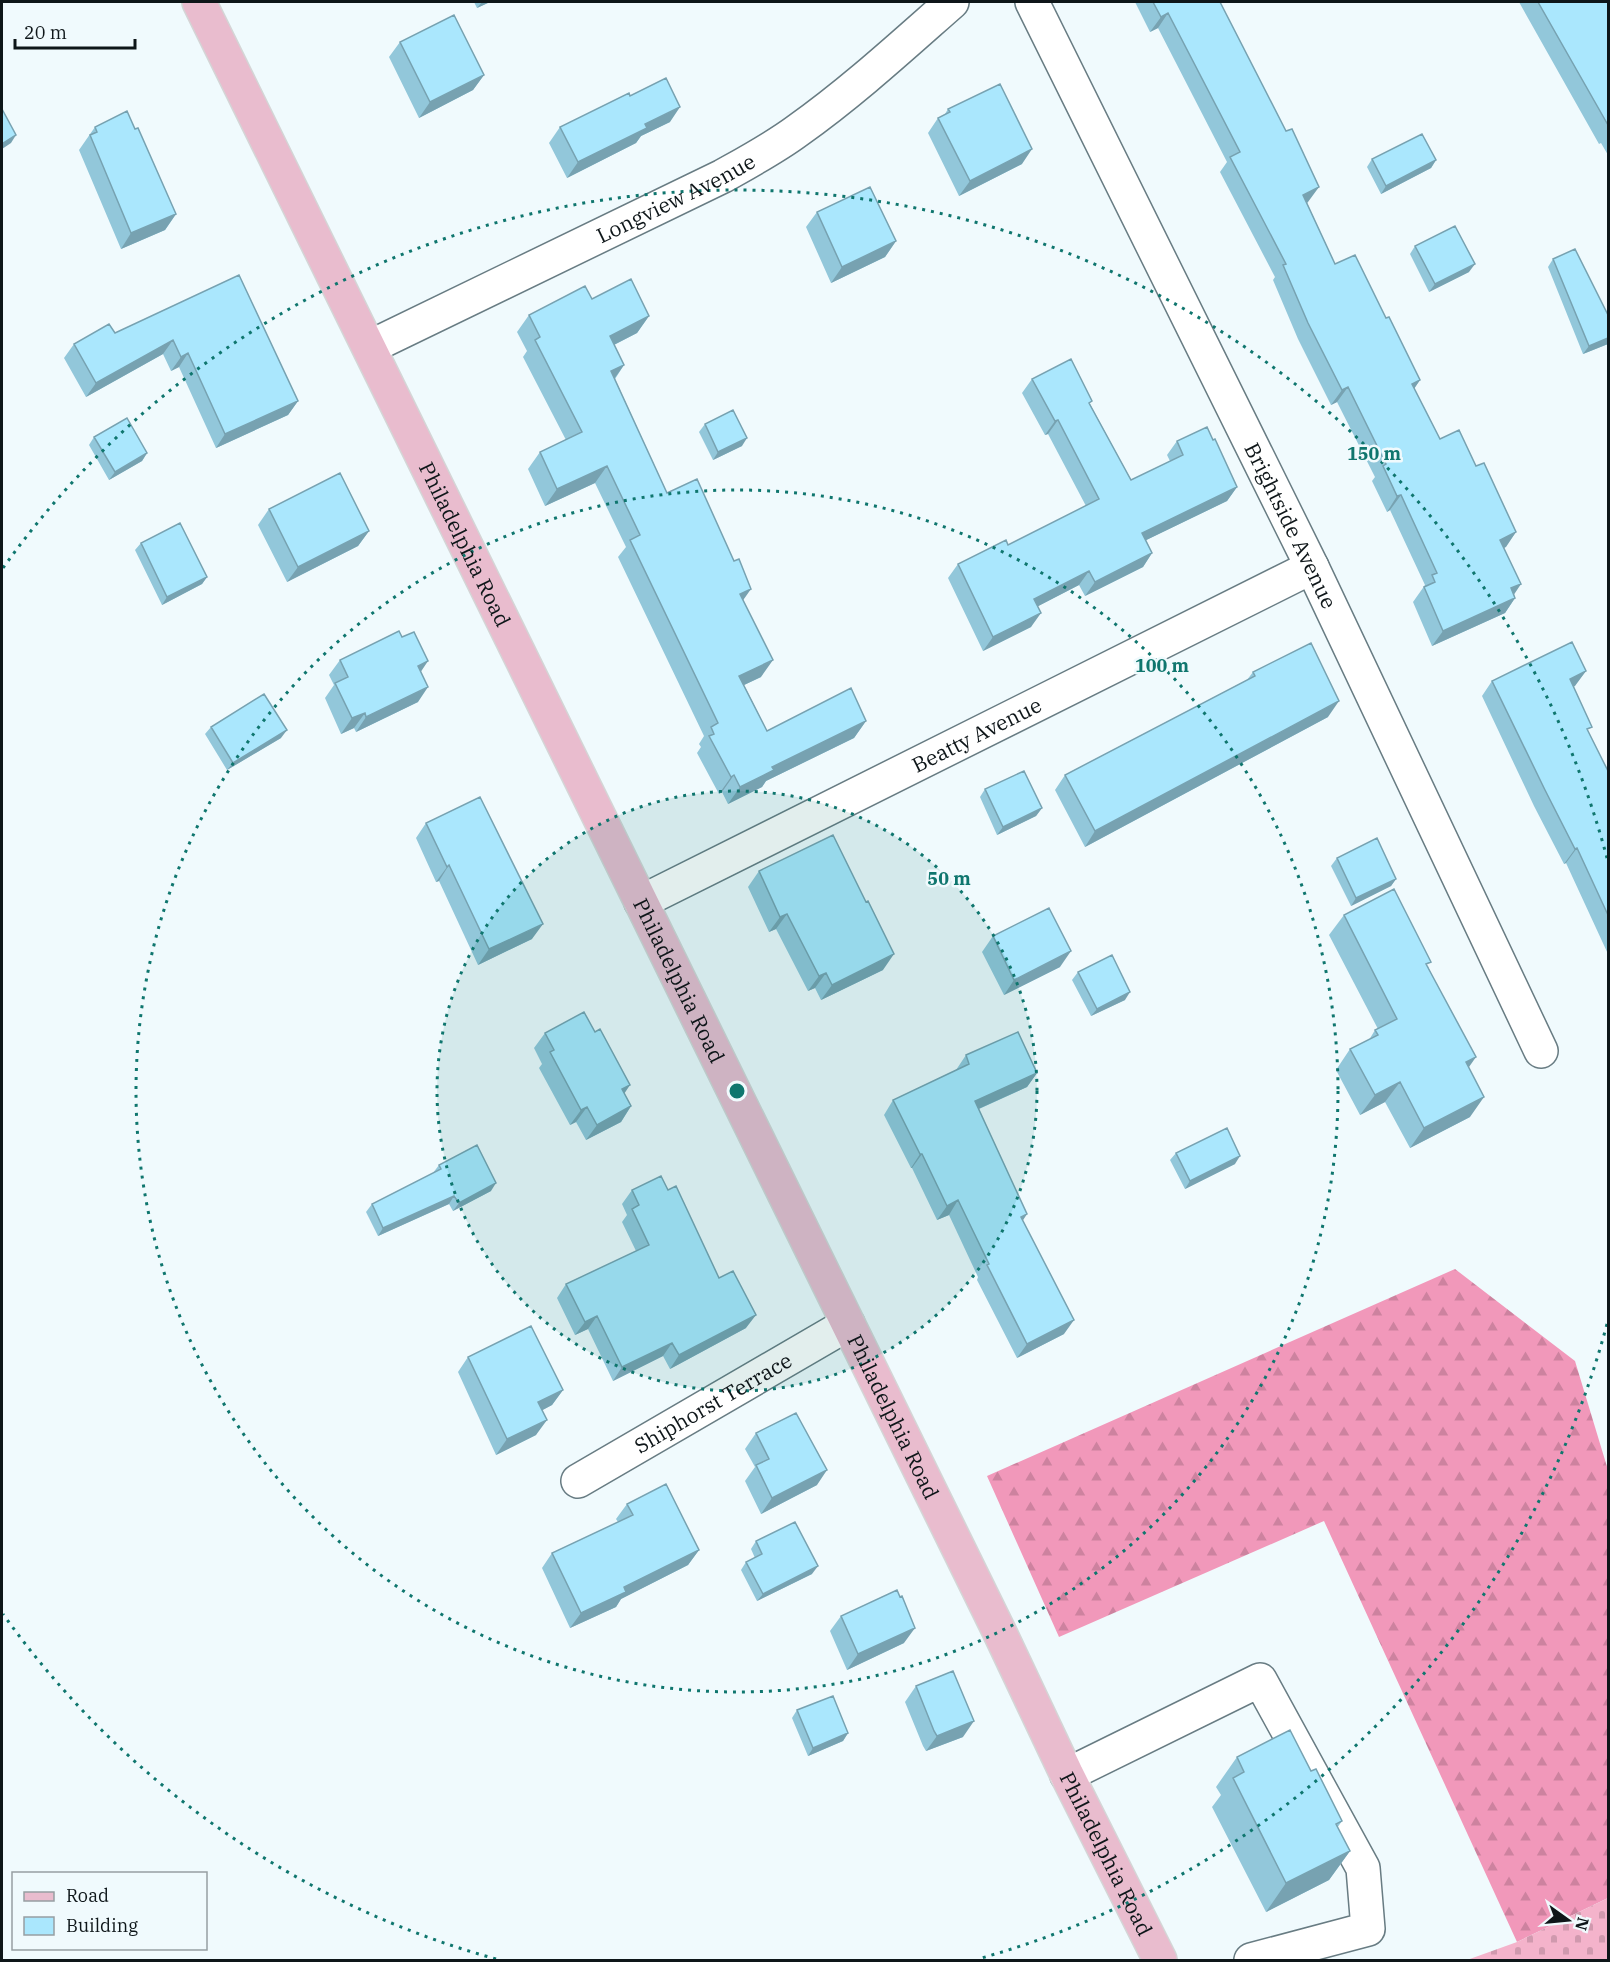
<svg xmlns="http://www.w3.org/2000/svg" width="1610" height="1962" viewBox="0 0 1610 1962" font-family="'IBM Plex Serif',serif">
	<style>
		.forest { fill: url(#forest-firs) }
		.cemetery { fill: url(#cemetery-stones) }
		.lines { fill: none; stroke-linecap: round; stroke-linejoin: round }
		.minor-casing { stroke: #687c83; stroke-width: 36 }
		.major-casing { stroke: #d4d5d6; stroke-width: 36 }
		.minor { stroke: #fff; stroke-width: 33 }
		.major { stroke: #e9bcce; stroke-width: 33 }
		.wall { fill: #92c7da }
		.shaded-wall { fill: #77a2b1 }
		.building { fill: #aae7fd; stroke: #77a2b1; stroke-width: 1.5 }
		.ring { fill: none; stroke: #0f766e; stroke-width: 3; stroke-dasharray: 3 6 }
		.labels { text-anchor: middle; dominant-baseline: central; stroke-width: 5; stroke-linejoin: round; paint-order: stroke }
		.street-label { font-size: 21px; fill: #0e1619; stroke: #f0fafd }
		.centre { fill: #0f766e; stroke: #f0fafd; stroke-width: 3 }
		.ring-label { font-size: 18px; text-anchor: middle; font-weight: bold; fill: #0f766e; stroke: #f0fafd; stroke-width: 5; stroke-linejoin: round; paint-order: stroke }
	</style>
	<defs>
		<pattern id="forest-firs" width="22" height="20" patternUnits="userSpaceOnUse" patternTransform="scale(1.5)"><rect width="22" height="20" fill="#f198ba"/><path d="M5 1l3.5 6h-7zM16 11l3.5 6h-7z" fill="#cd829f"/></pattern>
		<pattern id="cemetery-stones" width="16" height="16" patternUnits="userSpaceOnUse" patternTransform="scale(1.5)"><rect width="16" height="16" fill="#f4b3cb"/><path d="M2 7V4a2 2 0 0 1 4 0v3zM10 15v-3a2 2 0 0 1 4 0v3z" fill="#d099ae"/></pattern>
	</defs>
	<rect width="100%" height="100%" fill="#f0fafd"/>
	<path class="forest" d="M 1455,1269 L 1575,1361 L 1608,1470 L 1608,1898 L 1517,1942 L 1324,1521 L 1059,1637 L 987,1476 Z"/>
	<path class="cemetery" d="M 1608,1898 L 1608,1960 L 1467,1960 L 1517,1942 Z"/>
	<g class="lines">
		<g class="minor-casing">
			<g id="minor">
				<path id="s1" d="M 1032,2 L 1312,567 L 1541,1051"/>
				<path id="s2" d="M 370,347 L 723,176 C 748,162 774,148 797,131 C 852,92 902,46 952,2"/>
				<path id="s3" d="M 641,902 L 1312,567"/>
				<path id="s4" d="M 578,1481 L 848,1324"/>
				<path d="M 1067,1775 L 1260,1680 L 1363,1868 L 1368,1929 L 1251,1960"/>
			</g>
		</g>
		<g class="major-casing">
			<g id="major">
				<path id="s5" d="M 199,2 L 999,1631 L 1067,1775 L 1160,1960"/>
			</g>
		</g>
		<use href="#minor" class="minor"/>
		<use href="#major" class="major"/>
	</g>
	<path class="wall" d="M 474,2 L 490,2 L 477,8 Z
		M 1135,2 L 1220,2 L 1308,202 L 1307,203 L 1335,264 L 1386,318 L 1420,380 L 1414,388 L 1440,439 L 1476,466 L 1516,532 L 1504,548 L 1514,594 L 1515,598 L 1505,613 L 1432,646 L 1413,602 L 1425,585 L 1390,510 L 1387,512 L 1372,481 L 1375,477 L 1337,402 L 1331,405 L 1298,339 L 1273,280 L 1275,277 L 1220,172 L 1227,162 L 1158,28 L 1150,32 Z
		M 1519,2 L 1608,2 L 1608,155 L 1601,143 L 1599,144 Z
		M 400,42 L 484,75 L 473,90 L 419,118 L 389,57 Z
		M 630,96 L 670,122 L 641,136 L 636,143 L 567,178 L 549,143 L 560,127 Z
		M 948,109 L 1022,164 L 959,196 L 928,133 L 938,118 L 945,114 Z
		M 95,127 L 135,129 L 176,214 L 165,230 L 121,249 L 79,150 Z
		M 1372,159 L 1436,160 L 1431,168 L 1381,194 L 1367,167 Z
		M 817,212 L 896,241 L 885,257 L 831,283 L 806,227 Z
		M 1415,246 L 1469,272 L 1429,292 L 1410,254 Z
		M 1553,259 L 1608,315 L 1608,344 L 1583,354 L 1548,267 Z
		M 239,275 L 298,401 L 288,415 L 216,448 L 179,367 L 171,371 L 163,354 L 86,397 L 64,358 L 74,344 L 115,333 Z
		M 592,299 L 649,316 L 637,333 L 614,345 L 624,365 L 615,379 L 667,493 L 743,600 L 761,677 L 744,685 L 767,731 L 866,721 L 854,738 L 766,781 L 762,787 L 728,804 L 722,792 L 719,794 L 697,753 L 701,747 L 699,744 L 704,736 L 618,557 L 626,547 L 595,483 L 545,506 L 528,469 L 540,452 L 566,440 L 523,357 L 527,351 L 517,332 L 529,315 Z
		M 1032,379 L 1090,404 L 1131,480 L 1170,461 L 1167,455 L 1177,441 L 1237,487 L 1227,501 L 1146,540 L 1152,553 L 1143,567 L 1085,596 L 1079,585 L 1038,606 L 1031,627 L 983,651 L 948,578 L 958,564 L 1008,545 L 1086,506 L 1048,434 L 1045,435 L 1022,393 Z
		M 705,424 L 742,446 L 713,460 L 699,432 Z
		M 94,437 L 147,453 L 142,461 L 109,480 L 89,445 Z
		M 269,509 L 369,531 L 358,546 L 287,582 L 258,525 Z
		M 141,543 L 207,577 L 202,584 L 162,605 L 135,550 Z
		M 340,660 L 421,672 L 418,702 L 356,732 L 354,728 L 341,734 L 325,698 L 334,685 L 329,675 Z
		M 1586,671 L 1573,687 L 1588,732 L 1608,771 L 1608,954 L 1566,863 L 1564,864 L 1534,806 L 1482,696 L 1492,681 Z
		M 1253,672 L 1328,717 L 1085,847 L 1055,790 L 1065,775 L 1247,680 Z
		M 211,727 L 281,738 L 227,770 L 205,734 Z
		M 985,789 L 1042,808 L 1036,816 L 997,835 L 980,797 Z
		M 426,823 L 532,939 L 478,965 L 439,881 L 436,882 L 416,838 Z
		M 1337,858 L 1396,879 L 1391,886 L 1351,906 L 1331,866 Z
		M 759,871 L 883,970 L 821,1000 L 815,988 L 808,991 L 776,929 L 769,932 L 748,887 Z
		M 1344,915 L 1428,966 L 1468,1067 L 1470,1117 L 1410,1148 L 1385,1102 L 1360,1115 L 1336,1070 L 1350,1049 L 1369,1040 L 1375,1030 L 1378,1029 L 1329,935 Z
		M 993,936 L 1060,967 L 1004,995 L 982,952 Z
		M 1078,972 L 1125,1000 L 1091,1016 L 1072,980 Z
		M 545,1033 L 624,1093 L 631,1106 L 621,1122 L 586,1140 L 576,1122 L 570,1125 L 539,1068 L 542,1064 L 534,1048 Z
		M 966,1055 L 1037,1073 L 1027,1087 L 979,1109 L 1022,1221 L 1064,1334 L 1017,1358 L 977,1280 L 978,1277 L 949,1215 L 937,1220 L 912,1168 L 911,1168 L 884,1115 L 893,1100 L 956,1070 Z
		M 1176,1153 L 1235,1164 L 1185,1189 L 1170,1160 Z
		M 439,1165 L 491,1191 L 453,1211 L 449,1204 L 378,1236 L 366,1212 L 372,1204 L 433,1173 Z
		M 632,1190 L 668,1190 L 719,1278 L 746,1328 L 670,1369 L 663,1356 L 613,1381 L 588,1329 L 575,1335 L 557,1298 L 566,1284 L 636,1251 L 622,1222 L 627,1215 L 622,1204 Z
		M 468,1357 L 563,1390 L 552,1405 L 542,1410 L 536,1435 L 496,1455 L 458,1372 Z
		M 756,1433 L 817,1485 L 761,1514 L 745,1481 L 755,1467 L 745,1449 Z
		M 627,1504 L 699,1550 L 688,1565 L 621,1599 L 616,1607 L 570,1628 L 542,1568 L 552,1553 L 618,1522 L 616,1519 Z
		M 756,1541 L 812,1574 L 757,1601 L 741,1570 L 746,1562 L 755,1558 L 751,1549 Z
		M 841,1616 L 904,1643 L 847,1670 L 830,1631 Z
		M 916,1686 L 963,1737 L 926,1751 L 923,1746 L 905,1702 Z
		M 797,1710 L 848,1733 L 843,1741 L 808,1756 L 792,1718 Z
		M 1237,1757 L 1311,1771 L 1342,1821 L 1337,1828 L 1350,1851 L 1329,1880 L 1266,1912 L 1212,1807 L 1221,1795 L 1216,1787 Z"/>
	<path class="shaded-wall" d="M 482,2 L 490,2 L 477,8 Z
		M 1168,13 L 1158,28 L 1150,32 L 1161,17 Z
		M 484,75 L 473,90 L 419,118 L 430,102 Z
		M 680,107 L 670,122 L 641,136 L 636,143 L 567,178 L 578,162 L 645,124 Z
		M 16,135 L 11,143 L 2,149 L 2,144 Z
		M 1032,149 L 1022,164 L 959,196 L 970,181 Z
		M 1436,160 L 1431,168 L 1381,194 L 1386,186 Z
		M 1319,187 L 1308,202 L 1292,210 L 1303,195 Z
		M 176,214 L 165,230 L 121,249 L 131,233 Z
		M 896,241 L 885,257 L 831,283 L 842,267 Z
		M 1475,264 L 1469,272 L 1429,292 L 1435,284 Z
		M 649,316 L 637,333 L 598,353 L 610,336 Z
		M 1608,338 L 1608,344 L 1583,354 L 1589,346 Z
		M 173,340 L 163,354 L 86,397 L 96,383 Z
		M 188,353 L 179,367 L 171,371 L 181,357 Z
		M 624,365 L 612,382 L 611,371 Z
		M 1420,380 L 1410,395 L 1412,384 Z
		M 1348,387 L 1337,402 L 1331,405 L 1342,390 Z
		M 298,401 L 288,415 L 216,448 L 225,434 Z
		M 1058,420 L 1048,434 L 1045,435 L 1055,421 Z
		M 747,438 L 742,446 L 713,460 L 718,452 Z
		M 147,453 L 142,461 L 109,480 L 115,472 Z
		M 607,466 L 595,483 L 545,506 L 557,489 Z
		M 1237,487 L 1227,501 L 1132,547 L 1142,533 Z
		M 1401,495 L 1390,510 L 1387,512 L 1397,496 Z
		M 369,531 L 358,546 L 287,582 L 298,567 Z
		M 1516,532 L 1506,547 L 1490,555 L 1500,540 Z
		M 1152,553 L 1143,567 L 1085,596 L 1095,582 Z
		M 1089,571 L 1079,585 L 1025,613 L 1034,599 Z
		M 207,577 L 202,584 L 162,605 L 167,597 Z
		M 1521,584 L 1511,599 L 1511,588 Z
		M 751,589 L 739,606 L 740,594 Z
		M 1515,598 L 1505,613 L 1432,646 L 1443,631 Z
		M 1041,613 L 1031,627 L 983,651 L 993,637 Z
		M 773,660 L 761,677 L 727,693 L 739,676 Z
		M 428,661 L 418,676 L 418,666 Z
		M 1586,671 L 1575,686 L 1559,694 L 1570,679 Z
		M 428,687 L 418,702 L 356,732 L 366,717 Z
		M 1339,701 L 1328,717 L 1085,847 L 1095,831 Z
		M 365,713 L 354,728 L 341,734 L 352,718 Z
		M 866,721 L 854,738 L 766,781 L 762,787 L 728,804 L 740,787 L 772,767 Z
		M 287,730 L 281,738 L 227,770 L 233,763 Z
		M 734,775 L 722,792 L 719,794 L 731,777 Z
		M 1042,808 L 1036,816 L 997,835 L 1003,827 Z
		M 1577,848 L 1566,863 L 1564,864 L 1575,849 Z
		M 449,865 L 439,881 L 436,882 L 447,867 Z
		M 1396,879 L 1391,886 L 1351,906 L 1356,898 Z
		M 787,914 L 776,929 L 769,932 L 780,917 Z
		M 543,924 L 532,939 L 478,965 L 489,949 Z
		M 1071,951 L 1060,967 L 1004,995 L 1014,980 Z
		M 894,954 L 883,970 L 821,1000 L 832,985 Z
		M 826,973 L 815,988 L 808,991 L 819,976 Z
		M 1130,992 L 1125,1000 L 1091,1016 L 1097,1009 Z
		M 1476,1057 L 1462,1077 L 1466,1062 Z
		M 1037,1073 L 1027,1087 L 965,1115 L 975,1101 Z
		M 1400,1082 L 1385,1102 L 1360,1115 L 1375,1095 Z
		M 630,1085 L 620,1100 L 622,1089 Z
		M 1484,1097 L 1470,1117 L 1410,1148 L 1424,1128 Z
		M 631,1106 L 621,1122 L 586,1140 L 597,1125 Z
		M 587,1107 L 576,1122 L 570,1125 L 581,1110 Z
		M 920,1154 L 922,1154 L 912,1168 L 911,1168 Z
		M 1240,1156 L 1235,1164 L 1185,1189 L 1190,1181 Z
		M 496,1183 L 491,1191 L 453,1211 L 459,1203 Z
		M 454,1196 L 449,1204 L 378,1236 L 383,1228 Z
		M 958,1200 L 949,1215 L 937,1220 L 947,1206 Z
		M 1027,1214 L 1018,1228 L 1021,1217 Z
		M 756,1315 L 746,1328 L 670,1369 L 679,1355 Z
		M 597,1316 L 588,1329 L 575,1335 L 585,1322 Z
		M 1074,1320 L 1064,1334 L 1017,1358 L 1027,1344 Z
		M 672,1343 L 663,1356 L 613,1381 L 622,1367 Z
		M 563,1390 L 552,1405 L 528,1418 L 538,1402 Z
		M 547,1420 L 536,1435 L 496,1455 L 507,1439 Z
		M 827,1470 L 817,1485 L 761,1514 L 772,1498 Z
		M 699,1550 L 688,1565 L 621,1599 L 616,1607 L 570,1628 L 581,1613 L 624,1587 Z
		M 818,1566 L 812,1574 L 757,1601 L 763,1594 Z
		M 915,1628 L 904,1643 L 847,1670 L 858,1654 Z
		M 974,1721 L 963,1737 L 926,1751 L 937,1736 Z
		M 848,1733 L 843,1741 L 808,1756 L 813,1748 Z
		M 1350,1851 L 1329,1880 L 1266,1912 L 1286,1883 Z"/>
	<path class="building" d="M 1153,2 L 1220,2 L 1286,131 L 1292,129 L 1319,187 L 1303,195 L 1335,264 L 1355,255 L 1386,318 L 1389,317 L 1420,380 L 1412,384 L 1440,439 L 1459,430 L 1476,466 L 1484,463 L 1516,532 L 1500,540 L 1521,584 L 1511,588 L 1515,598 L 1443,631 L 1424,587 L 1435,582 L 1432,575 L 1437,573 L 1401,495 L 1397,496 L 1383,466 L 1386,464 L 1348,387 L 1342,390 L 1308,323 L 1283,265 L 1286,264 L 1230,157 L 1240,152 L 1168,13 L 1161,17 Z
		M 1538,2 L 1608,2 L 1608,125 Z
		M 454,15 L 484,75 L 430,102 L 400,42 Z
		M 666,78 L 680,107 L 645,124 L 647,128 L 578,162 L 560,127 L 629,93 L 630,96 Z
		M 1000,84 L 1032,149 L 970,181 L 938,118 L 950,112 L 948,109 Z
		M 2,109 L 16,135 L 2,144 Z
		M 127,111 L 135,129 L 138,128 L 176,214 L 131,233 L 90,135 L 97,132 L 95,127 Z
		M 1422,134 L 1436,160 L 1386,186 L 1372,159 Z
		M 870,187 L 896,241 L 842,267 L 817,212 Z
		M 1455,226 L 1475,264 L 1435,284 L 1415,246 Z
		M 1575,249 L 1608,315 L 1608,338 L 1589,346 L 1553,259 Z
		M 239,275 L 298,401 L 225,434 L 188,353 L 181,357 L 173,340 L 96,383 L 74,344 L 109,324 L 115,333 Z
		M 631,279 L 649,316 L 610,336 L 624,365 L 611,371 L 667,493 L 697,479 L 734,561 L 739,559 L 751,589 L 740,594 L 773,660 L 739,676 L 767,731 L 851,688 L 866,721 L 772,767 L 774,770 L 740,787 L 734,775 L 731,777 L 709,736 L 714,734 L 711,727 L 718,723 L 630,540 L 640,535 L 607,466 L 557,489 L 540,452 L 582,432 L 535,340 L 540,337 L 529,315 L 585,286 L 592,299 Z
		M 1071,359 L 1092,401 L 1089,403 L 1131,480 L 1183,455 L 1177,441 L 1207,427 L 1213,440 L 1215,439 L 1237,487 L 1142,533 L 1152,553 L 1095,582 L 1089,571 L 1034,599 L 1041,613 L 993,637 L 958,564 L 1006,540 L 1008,545 L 1099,499 L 1058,420 L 1055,421 L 1032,379 Z
		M 733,410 L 747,438 L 718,452 L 705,424 Z
		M 127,418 L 147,453 L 115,472 L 94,437 Z
		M 340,473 L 369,531 L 298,567 L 269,509 Z
		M 180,523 L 207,577 L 167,597 L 141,543 Z
		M 399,631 L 402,637 L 414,632 L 428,661 L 418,666 L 428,687 L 366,717 L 365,713 L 352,718 L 335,683 L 348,677 L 340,660 Z
		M 1572,642 L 1586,671 L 1570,679 L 1592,727 L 1587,729 L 1608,771 L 1608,915 L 1577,848 L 1575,849 L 1545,790 L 1492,681 Z
		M 1311,643 L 1339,701 L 1095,831 L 1065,775 L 1255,676 L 1253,672 Z
		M 264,694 L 287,730 L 233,763 L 211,727 Z
		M 1024,771 L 1042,808 L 1003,827 L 985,789 Z
		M 480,797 L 543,924 L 489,949 L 449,865 L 447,867 L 426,823 Z
		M 833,835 L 866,902 L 868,901 L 894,954 L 832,985 L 826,973 L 819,976 L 787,914 L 780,917 L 759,871 Z
		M 1377,838 L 1396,879 L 1356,898 L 1337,858 Z
		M 1394,889 L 1431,962 L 1426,964 L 1476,1057 L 1466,1062 L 1484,1097 L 1424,1128 L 1400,1082 L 1375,1095 L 1350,1049 L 1378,1035 L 1375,1030 L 1397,1019 L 1344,915 Z
		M 1049,908 L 1071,951 L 1014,980 L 993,936 Z
		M 1112,955 L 1130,992 L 1097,1009 L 1078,972 Z
		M 584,1012 L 595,1032 L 600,1029 L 630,1085 L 622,1089 L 631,1106 L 597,1125 L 587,1107 L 581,1110 L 550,1052 L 554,1050 L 545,1033 Z
		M 1018,1032 L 1037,1073 L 975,1101 L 1027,1214 L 1021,1217 L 1074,1320 L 1027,1344 L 987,1265 L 989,1264 L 958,1200 L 947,1206 L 922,1154 L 920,1154 L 893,1100 L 969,1064 L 966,1055 Z
		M 1227,1128 L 1240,1156 L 1190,1181 L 1176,1153 Z
		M 477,1145 L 496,1183 L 459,1203 L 454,1196 L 383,1228 L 372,1204 L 441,1169 L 439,1165 Z
		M 661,1176 L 668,1190 L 676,1186 L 719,1278 L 733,1271 L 756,1315 L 679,1355 L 672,1343 L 622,1367 L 597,1316 L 585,1322 L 566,1284 L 649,1245 L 632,1209 L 639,1205 L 632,1190 Z
		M 531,1326 L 563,1390 L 538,1402 L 547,1420 L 507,1439 L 468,1357 Z
		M 796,1413 L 827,1470 L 772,1498 L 756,1465 L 769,1459 L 756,1433 Z
		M 666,1484 L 699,1550 L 624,1587 L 626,1592 L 581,1613 L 552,1553 L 633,1515 L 627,1504 Z
		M 795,1522 L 818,1566 L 763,1594 L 746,1562 L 762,1554 L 756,1541 Z
		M 897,1590 L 900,1597 L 902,1596 L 915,1628 L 858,1654 L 841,1616 Z
		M 953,1671 L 974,1721 L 937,1736 L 934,1731 L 916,1686 Z
		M 833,1696 L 848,1733 L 813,1748 L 797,1710 Z
		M 1290,1730 L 1311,1771 L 1316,1769 L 1342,1821 L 1336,1824 L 1350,1851 L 1286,1883 L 1233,1778 L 1244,1772 L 1237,1757 Z"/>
	<circle cx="737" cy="1091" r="300" fill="#0f766e" fill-opacity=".12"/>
	<g class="ring">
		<circle cx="737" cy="1091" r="300"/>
		<circle cx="737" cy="1091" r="601"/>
		<path d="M1607 1324A901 901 0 0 1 978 1959M496 1959A901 901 0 0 1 3 1614M3 568A901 901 0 0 1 1607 858"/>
	</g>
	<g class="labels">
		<g class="street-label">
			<text stroke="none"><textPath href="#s2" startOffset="340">Longview Avenue</textPath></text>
			<text stroke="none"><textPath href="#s1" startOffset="584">Brightside Avenue</textPath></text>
			<text stroke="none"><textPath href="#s5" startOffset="604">Philadelphia Road</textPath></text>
			<text stroke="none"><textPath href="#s3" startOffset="375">Beatty Avenue</textPath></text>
			<text stroke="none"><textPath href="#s5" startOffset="1090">Philadelphia Road</textPath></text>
			<text stroke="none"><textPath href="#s4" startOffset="156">Shiphorst Terrace</textPath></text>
			<text stroke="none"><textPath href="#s5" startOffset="1576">Philadelphia Road</textPath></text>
			<text stroke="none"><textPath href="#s5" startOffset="2062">Philadelphia Road</textPath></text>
		</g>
	</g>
	<circle cx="737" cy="1091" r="9" class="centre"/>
	<g class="ring-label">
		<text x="1374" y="460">150 m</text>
		<text x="1162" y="672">100 m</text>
		<text x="949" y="885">50 m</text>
	</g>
	<rect width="1610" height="1962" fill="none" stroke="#0e1619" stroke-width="6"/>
	<rect x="12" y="1872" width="195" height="78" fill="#f0fafd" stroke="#969fa2" stroke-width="1.5"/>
	<rect x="24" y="1892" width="30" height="9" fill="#e9bcce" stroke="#969fa2" stroke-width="1.5"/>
	<text x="66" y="1902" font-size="18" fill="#0e1619">Road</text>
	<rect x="24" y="1917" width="30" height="18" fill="#aae7fd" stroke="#969fa2" stroke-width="1.5"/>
	<text x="66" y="1932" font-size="18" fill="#0e1619">Building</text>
	<g transform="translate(1568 1920) rotate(105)" stroke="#f0fafd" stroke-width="4.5" paint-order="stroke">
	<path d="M0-4.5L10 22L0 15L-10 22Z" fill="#0e1619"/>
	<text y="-9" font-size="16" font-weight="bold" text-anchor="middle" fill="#0e1619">N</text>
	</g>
	<path d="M15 39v9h120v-9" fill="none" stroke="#0e1619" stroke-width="3"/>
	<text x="24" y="39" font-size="18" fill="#0e1619" stroke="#f0fafd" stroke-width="4.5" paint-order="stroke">20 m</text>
</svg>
